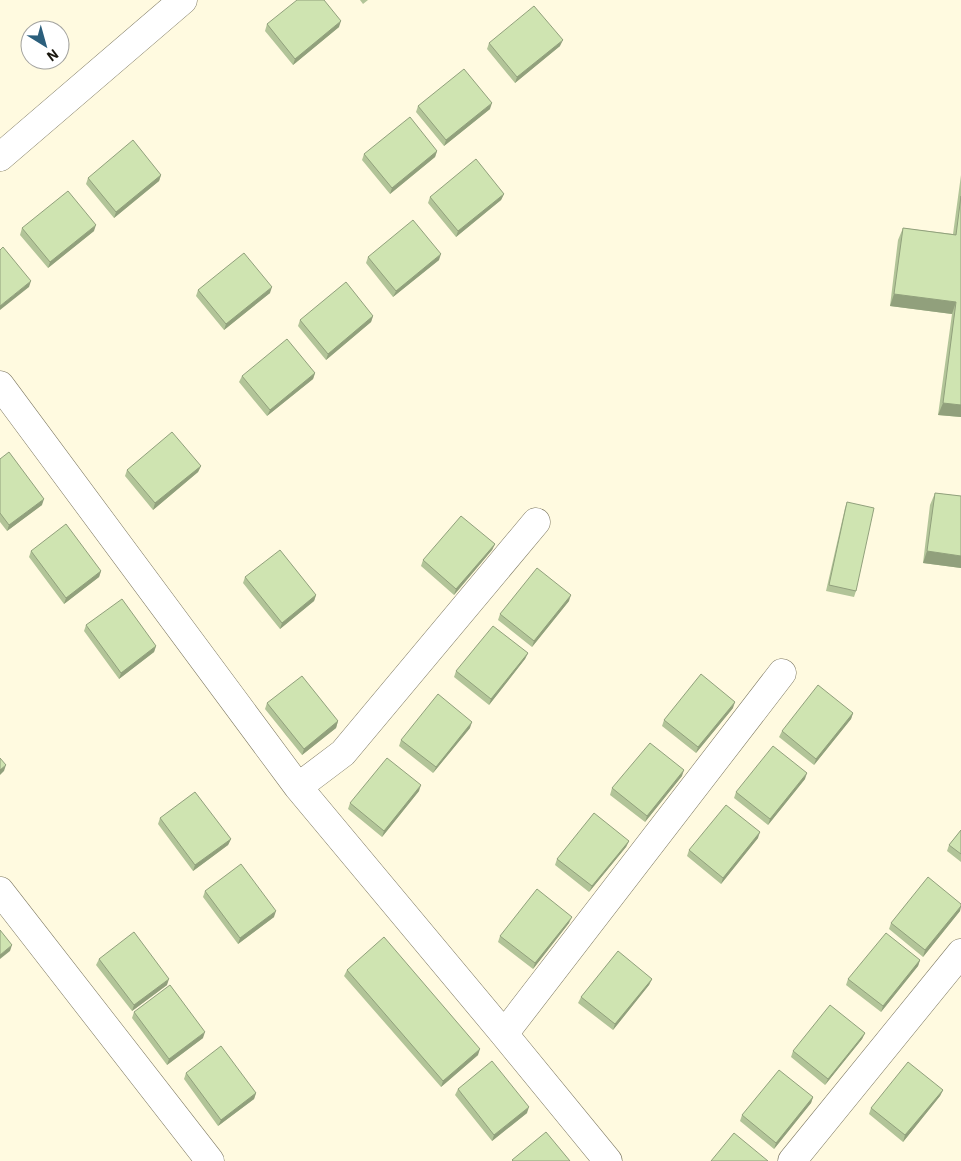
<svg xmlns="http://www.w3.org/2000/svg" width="961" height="1161" viewBox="0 0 961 1161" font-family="'IBM Plex Sans',sans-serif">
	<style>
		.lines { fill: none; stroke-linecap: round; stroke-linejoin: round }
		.minor-casing { stroke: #7c7760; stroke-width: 29 }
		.minor { stroke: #fff; stroke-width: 28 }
		.wall { fill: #b2c498 }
		.shaded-wall { fill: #91a07c }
		.building { fill: #cfe4b1; stroke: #91a07c }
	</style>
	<rect width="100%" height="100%" fill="#fffae0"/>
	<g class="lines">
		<g class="minor-casing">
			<path id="minor" d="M 0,157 L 183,0
				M 0,385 L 298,787 L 504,1034 L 608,1161
				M 298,787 L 343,753 L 536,522
				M 0,891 L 210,1161
				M 504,1034 L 782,673
				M 792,1161 L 961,953"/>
		</g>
		<use href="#minor" class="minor"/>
	</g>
	<path class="wall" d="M 360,0 L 368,0 L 363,4 Z
		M 267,24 L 339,27 L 293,65 L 265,31 Z
		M 489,43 L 560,46 L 515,83 L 487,49 Z
		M 418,106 L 490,109 L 444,146 L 416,112 Z
		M 437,151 L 435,157 L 390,194 L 362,160 L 364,154 Z
		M 161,175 L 159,181 L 114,218 L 86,184 L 88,178 Z
		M 961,175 L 961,417 L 938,415 L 952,314 L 890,306 L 898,240 L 903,228 L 953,234 Z
		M 504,194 L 501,200 L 456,237 L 428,203 L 430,197 Z
		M 22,228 L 94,231 L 48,268 L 20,235 Z
		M 368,257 L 439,260 L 393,297 L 366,263 Z
		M 198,290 L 270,293 L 224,330 L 196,296 Z
		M 373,316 L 371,322 L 326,360 L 298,326 L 300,320 Z
		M 315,373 L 313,379 L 267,416 L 239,382 L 242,376 Z
		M 0,459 L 42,505 L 7,531 L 0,522 Z
		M 201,466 L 198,472 L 153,510 L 125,476 L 127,470 Z
		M 935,493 L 961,496 L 961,568 L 923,563 L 930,505 Z
		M 847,502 L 856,591 L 854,597 L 826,591 L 845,508 Z
		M 495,544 L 492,550 L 454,595 L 421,566 L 423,560 Z
		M 31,551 L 101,571 L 99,577 L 64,604 L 29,557 Z
		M 245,577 L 316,595 L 314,601 L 280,629 L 243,583 Z
		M 569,601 L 532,647 L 498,620 L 500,614 Z
		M 86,625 L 156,646 L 154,652 L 119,679 L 84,631 Z
		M 528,653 L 525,659 L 489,705 L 454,677 L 456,671 Z
		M 267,703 L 338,721 L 336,728 L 302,755 L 265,709 Z
		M 733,708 L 696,753 L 662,726 L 664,720 Z
		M 853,713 L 851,719 L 814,765 L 779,737 L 782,731 Z
		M 470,728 L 433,773 L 399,746 L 401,740 Z
		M 682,776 L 645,822 L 610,795 L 612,788 Z
		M 805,779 L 768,825 L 734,798 L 736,792 Z
		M 419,791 L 382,837 L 348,809 L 350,803 Z
		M 160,818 L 231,839 L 228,845 L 193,871 L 158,824 Z
		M 961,830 L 961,862 L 947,851 L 949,845 Z
		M 758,838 L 721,884 L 687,856 L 689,850 Z
		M 629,841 L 626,847 L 589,892 L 555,865 L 557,859 Z
		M 205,891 L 274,917 L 238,944 L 203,897 Z
		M 961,904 L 960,911 L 923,957 L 889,929 L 891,923 Z
		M 569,923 L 533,969 L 498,942 L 500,936 Z
		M 99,959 L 167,985 L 132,1011 L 96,965 Z
		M 920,960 L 918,966 L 881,1012 L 846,985 L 848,979 Z
		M 347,970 L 478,1055 L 441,1087 L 344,976 Z
		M 652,979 L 649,985 L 613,1030 L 578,1003 L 581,997 Z
		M 134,1012 L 203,1038 L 167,1065 L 132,1018 Z
		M 865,1033 L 862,1039 L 825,1085 L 791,1057 L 793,1051 Z
		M 186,1073 L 256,1093 L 254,1099 L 218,1126 L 184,1079 Z
		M 458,1089 L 527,1113 L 492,1141 L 455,1095 Z
		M 943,1090 L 940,1096 L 903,1142 L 869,1114 L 871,1108 Z
		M 813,1097 L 811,1103 L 774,1149 L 740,1121 L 742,1115 Z"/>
	<path class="shaded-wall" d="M 341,21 L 339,27 L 293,65 L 295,59 Z
		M 563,40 L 560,46 L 515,83 L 517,77 Z
		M 492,103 L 490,109 L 444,146 L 446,140 Z
		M 437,151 L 435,157 L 390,194 L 392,188 Z
		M 161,175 L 159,181 L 114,218 L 116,212 Z
		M 504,194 L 501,200 L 456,237 L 458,231 Z
		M 96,225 L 94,231 L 48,268 L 50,262 Z
		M 441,254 L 439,260 L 393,297 L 396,291 Z
		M 31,281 L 29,287 L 0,310 L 0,306 Z
		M 272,287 L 270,293 L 224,330 L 226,324 Z
		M 894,294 L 956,302 L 952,314 L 890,306 Z
		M 373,316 L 371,322 L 326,360 L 328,354 Z
		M 315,373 L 313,379 L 267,416 L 270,410 Z
		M 943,403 L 961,405 L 961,417 L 938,415 Z
		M 201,466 L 198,472 L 153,510 L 155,503 Z
		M 44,499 L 42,505 L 7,531 L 9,525 Z
		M 495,544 L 492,550 L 454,595 L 456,589 Z
		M 927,551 L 961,556 L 961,568 L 923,563 Z
		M 101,571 L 99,577 L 64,604 L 66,598 Z
		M 316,595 L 314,601 L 280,629 L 282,623 Z
		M 571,595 L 569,601 L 532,647 L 534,641 Z
		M 156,646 L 154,652 L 119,679 L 121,673 Z
		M 528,653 L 525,659 L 489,705 L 491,699 Z
		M 735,702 L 733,708 L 696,753 L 698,747 Z
		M 853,713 L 851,719 L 814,765 L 816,759 Z
		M 338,721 L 336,728 L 302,755 L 304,749 Z
		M 472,722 L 470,728 L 433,773 L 436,767 Z
		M 6,765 L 4,771 L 0,775 L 0,770 Z
		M 684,770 L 682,776 L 645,822 L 647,816 Z
		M 807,773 L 805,779 L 768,825 L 770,819 Z
		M 421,785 L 419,791 L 382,837 L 384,831 Z
		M 760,832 L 758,838 L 721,884 L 723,878 Z
		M 231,839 L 228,845 L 193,871 L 195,865 Z
		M 629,841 L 626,847 L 589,892 L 592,886 Z
		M 961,906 L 960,911 L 923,957 L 925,950 Z
		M 276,911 L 274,917 L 238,944 L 240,938 Z
		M 572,917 L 569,923 L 533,969 L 535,963 Z
		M 12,945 L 10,951 L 0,959 L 0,955 Z
		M 920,960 L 918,966 L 881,1012 L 883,1006 Z
		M 169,979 L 167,985 L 132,1011 L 134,1005 Z
		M 652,979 L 649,985 L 613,1030 L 615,1024 Z
		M 205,1032 L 203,1038 L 167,1065 L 169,1059 Z
		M 865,1033 L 862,1039 L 825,1085 L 828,1079 Z
		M 480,1049 L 478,1055 L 441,1087 L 443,1081 Z
		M 943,1090 L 940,1096 L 903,1142 L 905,1135 Z
		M 256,1093 L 254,1099 L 218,1126 L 221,1120 Z
		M 813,1097 L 811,1103 L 774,1149 L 776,1143 Z
		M 529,1107 L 527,1113 L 492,1141 L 494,1135 Z"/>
	<path class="building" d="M 297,0 L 324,0 L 341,21 L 295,59 L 267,24 Z
		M 534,6 L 563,40 L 517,77 L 489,43 Z
		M 464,69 L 492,103 L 446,140 L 418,106 Z
		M 410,117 L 437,151 L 392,188 L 364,154 Z
		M 133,140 L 161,175 L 116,212 L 88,178 Z
		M 476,159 L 504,194 L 458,231 L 430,197 Z
		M 68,191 L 96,225 L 50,262 L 22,228 Z
		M 961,196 L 961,405 L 943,403 L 956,302 L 894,294 L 903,228 L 956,235 Z
		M 413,220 L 441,254 L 396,291 L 368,257 Z
		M 3,247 L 31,281 L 0,306 L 0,250 Z
		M 244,253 L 272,287 L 226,324 L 198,290 Z
		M 346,282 L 373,316 L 328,354 L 300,320 Z
		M 287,339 L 315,373 L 270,410 L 242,376 Z
		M 172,432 L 201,466 L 155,503 L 127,470 Z
		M 9,452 L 44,499 L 9,525 L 0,513 L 0,459 Z
		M 935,493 L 961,496 L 961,556 L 927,551 Z
		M 847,502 L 874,508 L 856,591 L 829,585 Z
		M 461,516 L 495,544 L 456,589 L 423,560 Z
		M 66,524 L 101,571 L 66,598 L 31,551 Z
		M 280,550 L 316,595 L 282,623 L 245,577 Z
		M 537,568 L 571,595 L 534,641 L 500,614 Z
		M 122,599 L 156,646 L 121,673 L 86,625 Z
		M 493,626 L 528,653 L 491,699 L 456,671 Z
		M 701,674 L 735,702 L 698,747 L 664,720 Z
		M 302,676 L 338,721 L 304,749 L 267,703 Z
		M 818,685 L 853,713 L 816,759 L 782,731 Z
		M 438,694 L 472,722 L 436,767 L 401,740 Z
		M 650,743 L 684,770 L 647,816 L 612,788 Z
		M 773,746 L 807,773 L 770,819 L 736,792 Z
		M 0,758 L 6,765 L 0,770 Z
		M 387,758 L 421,785 L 384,831 L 350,803 Z
		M 195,792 L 231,839 L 195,865 L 160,818 Z
		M 726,805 L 760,832 L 723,878 L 689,850 Z
		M 594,813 L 629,841 L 592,886 L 557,859 Z
		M 961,830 L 961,854 L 949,845 Z
		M 241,864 L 276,911 L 240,938 L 205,891 Z
		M 928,877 L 961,904 L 961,906 L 925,950 L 891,923 Z
		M 537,889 L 572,917 L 535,963 L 500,936 Z
		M 0,930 L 12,945 L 0,955 Z
		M 134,932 L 169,979 L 134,1005 L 99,959 Z
		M 886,933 L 920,960 L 883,1006 L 848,979 Z
		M 384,937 L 480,1049 L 443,1081 L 347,970 Z
		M 618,951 L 652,979 L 615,1024 L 581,997 Z
		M 170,985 L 205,1032 L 169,1059 L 134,1012 Z
		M 830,1005 L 865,1033 L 828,1079 L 793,1051 Z
		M 221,1046 L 256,1093 L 221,1120 L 186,1073 Z
		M 492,1061 L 529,1107 L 494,1135 L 458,1089 Z
		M 908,1062 L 943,1090 L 905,1135 L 871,1108 Z
		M 779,1070 L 813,1097 L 776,1143 L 742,1115 Z
		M 546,1132 L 570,1161 L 513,1161 L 512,1160 Z
		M 734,1133 L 768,1161 L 711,1161 Z"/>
	<g transform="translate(45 45) rotate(143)"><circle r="24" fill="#ffffff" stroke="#a3a39f"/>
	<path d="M0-4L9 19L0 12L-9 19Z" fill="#2b5f7c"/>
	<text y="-8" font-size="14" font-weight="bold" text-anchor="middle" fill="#1a180f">N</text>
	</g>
</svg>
